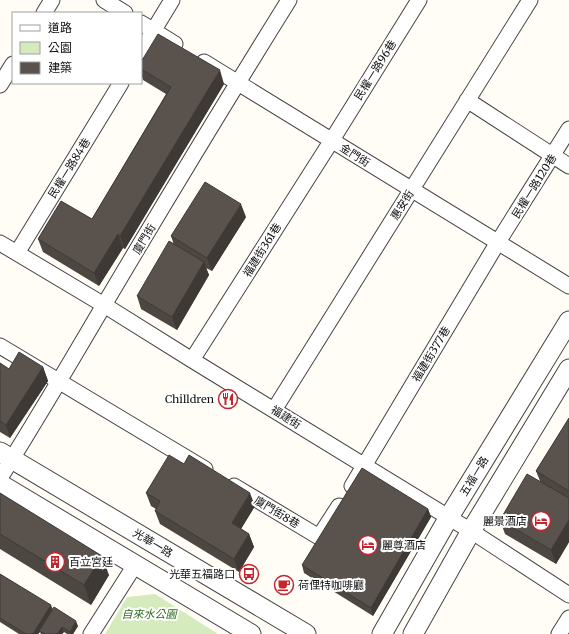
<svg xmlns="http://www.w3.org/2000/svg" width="569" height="634" viewBox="0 0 569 634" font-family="Merriweather,'Noto Sans TC',serif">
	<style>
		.green { fill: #d5ebbd }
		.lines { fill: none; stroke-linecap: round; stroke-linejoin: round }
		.minor-casing { stroke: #444; stroke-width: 17 }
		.tertiary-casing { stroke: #444; stroke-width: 21 }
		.minor { stroke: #fff; stroke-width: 15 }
		.tertiary { stroke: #fff; stroke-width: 19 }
		.wall { fill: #4d4742 }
		.shaded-wall { fill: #3f3936 }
		.building { fill: #5a524d; stroke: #3f3936 }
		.labels { text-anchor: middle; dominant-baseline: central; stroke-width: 4; stroke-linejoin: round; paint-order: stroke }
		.street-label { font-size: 11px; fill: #111; stroke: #fff }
		.poi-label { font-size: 11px; fill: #111; stroke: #fff; text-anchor: end }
		.park-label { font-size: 11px; font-style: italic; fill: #2f6b1f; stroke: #fff }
	</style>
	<rect width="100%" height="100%" fill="#fffdf5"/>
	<path class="green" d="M 155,594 L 218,634 L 105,634 L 127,597 Z"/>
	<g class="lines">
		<g class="minor-casing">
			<path id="minor" d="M 104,0 L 125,13
				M 44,13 L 52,0
				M 141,23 L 175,44
				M 141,51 L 172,0
				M 204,62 L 569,286
				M 0,85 L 13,64
				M 467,100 L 569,166
				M 0,243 L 104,305 L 192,360 L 471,531 L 569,595
				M 17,253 L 121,83
				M 0,346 L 205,469
				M 192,360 L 332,140 L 419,0
				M 274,410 L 530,0
				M 0,478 C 36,421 70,363 104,305 C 165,202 226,101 289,0
				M 234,486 L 319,537 L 339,506
				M 352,486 L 498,242 L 569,129
				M 91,634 L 135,565
				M 559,634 L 569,618"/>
		</g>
		<g class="tertiary-casing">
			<path id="tertiary" d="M 0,452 L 306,634
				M 0,484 L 251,634
				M 382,634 L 449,517 L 569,321
				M 413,634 L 471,531 L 569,369"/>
		</g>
		<use href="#minor" class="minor"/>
		<use href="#tertiary" class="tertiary"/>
	</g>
	<path class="wall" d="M 141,62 L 224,84 L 125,249 L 123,248 L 99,286 L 43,252 L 38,239 L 92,219 L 166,94 L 143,80 L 141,75 Z
		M 246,217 L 212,271 L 206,268 L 209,275 L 177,330 L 141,309 L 137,296 L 174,245 L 171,236 Z
		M 0,363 L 9,369 L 43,367 L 48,381 L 10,438 L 0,432 Z
		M 569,418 L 569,542 L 556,564 L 505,534 L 500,520 L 540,481 L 536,471 Z
		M 0,493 L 109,575 L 91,605 L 0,549 Z
		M 146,493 L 255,506 L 241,529 L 249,534 L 254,547 L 239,572 L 160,524 L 155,511 L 156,509 L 151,506 Z
		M 428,509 L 431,517 L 373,616 L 304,573 L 302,565 Z
		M 0,574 L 78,626 L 73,634 L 67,634 L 64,632 L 62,634 L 41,634 L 40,632 L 38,634 L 19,634 L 0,622 Z"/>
	<path class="shaded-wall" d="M 220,70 L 224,84 L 125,249 L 120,236 Z
		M 241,204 L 246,217 L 212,271 L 207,258 Z
		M 118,234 L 123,248 L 99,286 L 94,273 Z
		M 204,262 L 209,275 L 177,330 L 172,317 Z
		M 43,367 L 48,381 L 10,438 L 6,425 Z
		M 250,493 L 255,506 L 236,537 L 232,523 Z
		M 428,509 L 431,517 L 373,616 L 371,608 Z
		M 569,520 L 569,542 L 556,564 L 551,550 Z
		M 249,534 L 254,547 L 239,572 L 234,559 Z
		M 102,556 L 109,575 L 91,605 L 84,585 Z
		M 51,605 L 53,610 L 39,631 L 40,632 L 38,634 L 33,634 Z
		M 76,621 L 78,626 L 73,634 L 71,634 L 70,632 Z
		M 62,627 L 64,632 L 62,634 L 57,634 Z"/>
	<path class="building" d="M 158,34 L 220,70 L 120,236 L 118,234 L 94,273 L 38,239 L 61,201 L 92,219 L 171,87 L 141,69 L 141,62 Z
		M 205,182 L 241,204 L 207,258 L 171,236 Z
		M 169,241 L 204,262 L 172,317 L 137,296 Z
		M 19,352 L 43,367 L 6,425 L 0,421 L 0,363 L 9,369 Z
		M 569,418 L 569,491 L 536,471 Z
		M 169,455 L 184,464 L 189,455 L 250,493 L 232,523 L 249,534 L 234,559 L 155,511 L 160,501 L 146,493 Z
		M 362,468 L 428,509 L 371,608 L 302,565 Z
		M 527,474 L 569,498 L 569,520 L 551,550 L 500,520 Z
		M 0,493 L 102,556 L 84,585 L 0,534 Z
		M 0,574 L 51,605 L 33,634 L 26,634 L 0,618 Z
		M 54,607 L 76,621 L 70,632 L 62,627 L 57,634 L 45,634 L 39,631 Z"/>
	<defs>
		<g id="restaurant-ring" transform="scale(1)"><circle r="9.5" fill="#fff" stroke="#c4262e" stroke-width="1.5"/><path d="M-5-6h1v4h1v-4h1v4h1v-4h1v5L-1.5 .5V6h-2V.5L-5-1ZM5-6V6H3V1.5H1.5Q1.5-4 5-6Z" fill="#c4262e"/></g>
		<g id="hotel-ring" transform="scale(1)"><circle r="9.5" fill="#fff" stroke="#c4262e" stroke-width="1.5"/><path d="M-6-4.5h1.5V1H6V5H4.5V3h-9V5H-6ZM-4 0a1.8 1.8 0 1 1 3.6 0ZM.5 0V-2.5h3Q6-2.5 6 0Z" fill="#c4262e"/></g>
		<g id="building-ring" transform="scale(1)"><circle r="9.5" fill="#fff" stroke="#c4262e" stroke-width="1.5"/><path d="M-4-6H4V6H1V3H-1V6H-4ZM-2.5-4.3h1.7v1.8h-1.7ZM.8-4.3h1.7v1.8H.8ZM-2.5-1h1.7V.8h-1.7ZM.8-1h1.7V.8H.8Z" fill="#c4262e"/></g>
		<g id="bus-ring" transform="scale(1)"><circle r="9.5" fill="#fff" stroke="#c4262e" stroke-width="1.5"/><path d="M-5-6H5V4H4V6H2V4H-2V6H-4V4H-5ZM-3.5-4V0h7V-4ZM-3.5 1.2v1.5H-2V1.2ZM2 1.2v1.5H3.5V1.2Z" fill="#c4262e"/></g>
		<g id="cafe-ring" transform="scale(1)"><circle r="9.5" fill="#fff" stroke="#c4262e" stroke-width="1.5"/><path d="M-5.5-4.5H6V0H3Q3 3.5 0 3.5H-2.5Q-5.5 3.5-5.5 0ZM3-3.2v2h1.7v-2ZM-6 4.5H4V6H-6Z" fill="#c4262e"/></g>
	</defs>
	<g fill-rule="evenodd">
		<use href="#restaurant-ring" x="228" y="399"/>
		<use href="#hotel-ring" x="541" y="521"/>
		<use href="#hotel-ring" x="368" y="545"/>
		<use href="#building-ring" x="55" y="562"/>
		<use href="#bus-ring" x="249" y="574"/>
		<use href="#cafe-ring" x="284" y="585"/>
	</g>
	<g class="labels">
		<g class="street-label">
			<text transform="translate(375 70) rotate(-58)">民權一路96巷</text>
			<text transform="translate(355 155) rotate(32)">金門街</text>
			<text transform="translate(69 168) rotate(-58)">民權一路84巷</text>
			<text transform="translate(534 186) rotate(-58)">民權一路120巷</text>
			<text transform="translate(402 205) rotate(-58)">惠安街</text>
			<text transform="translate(144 239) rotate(-59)">廈門街</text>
			<text transform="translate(262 250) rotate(-58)">福建街361巷</text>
			<text transform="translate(431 354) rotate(-59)">福建街377巷</text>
			<text transform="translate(286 417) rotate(32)">福建街</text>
			<text transform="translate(474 476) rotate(-59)">五福一路</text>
			<text transform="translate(277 512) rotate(31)">廈門街8巷</text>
			<text transform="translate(153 543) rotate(31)">光華一路</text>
		</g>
		<g class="poi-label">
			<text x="214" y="399">Chilldren</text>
			<text x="527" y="521">麗景酒店</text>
			<text x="382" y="545" text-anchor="start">麗尊酒店</text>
			<text x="69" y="562" text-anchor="start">百立宮廷</text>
			<text x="235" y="574">光華五福路口</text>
			<text x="298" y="585" text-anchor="start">荷俚特咖啡廳</text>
		</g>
		<g class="park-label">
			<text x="149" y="614">自來水公園</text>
		</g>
	</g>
	<rect x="12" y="12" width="130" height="72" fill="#ffffff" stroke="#a0a0a0"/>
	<rect x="20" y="25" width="20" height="6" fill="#ffffff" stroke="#a0a0a0"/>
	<text x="48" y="32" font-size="12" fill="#111111">道路</text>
	<rect x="20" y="42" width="20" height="12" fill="#d5ebbd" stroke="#a0a0a0"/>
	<text x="48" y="52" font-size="12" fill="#111111">公園</text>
	<rect x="20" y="62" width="20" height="12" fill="#5a524d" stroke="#a0a0a0"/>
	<text x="48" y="72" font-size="12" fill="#111111">建築</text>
</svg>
